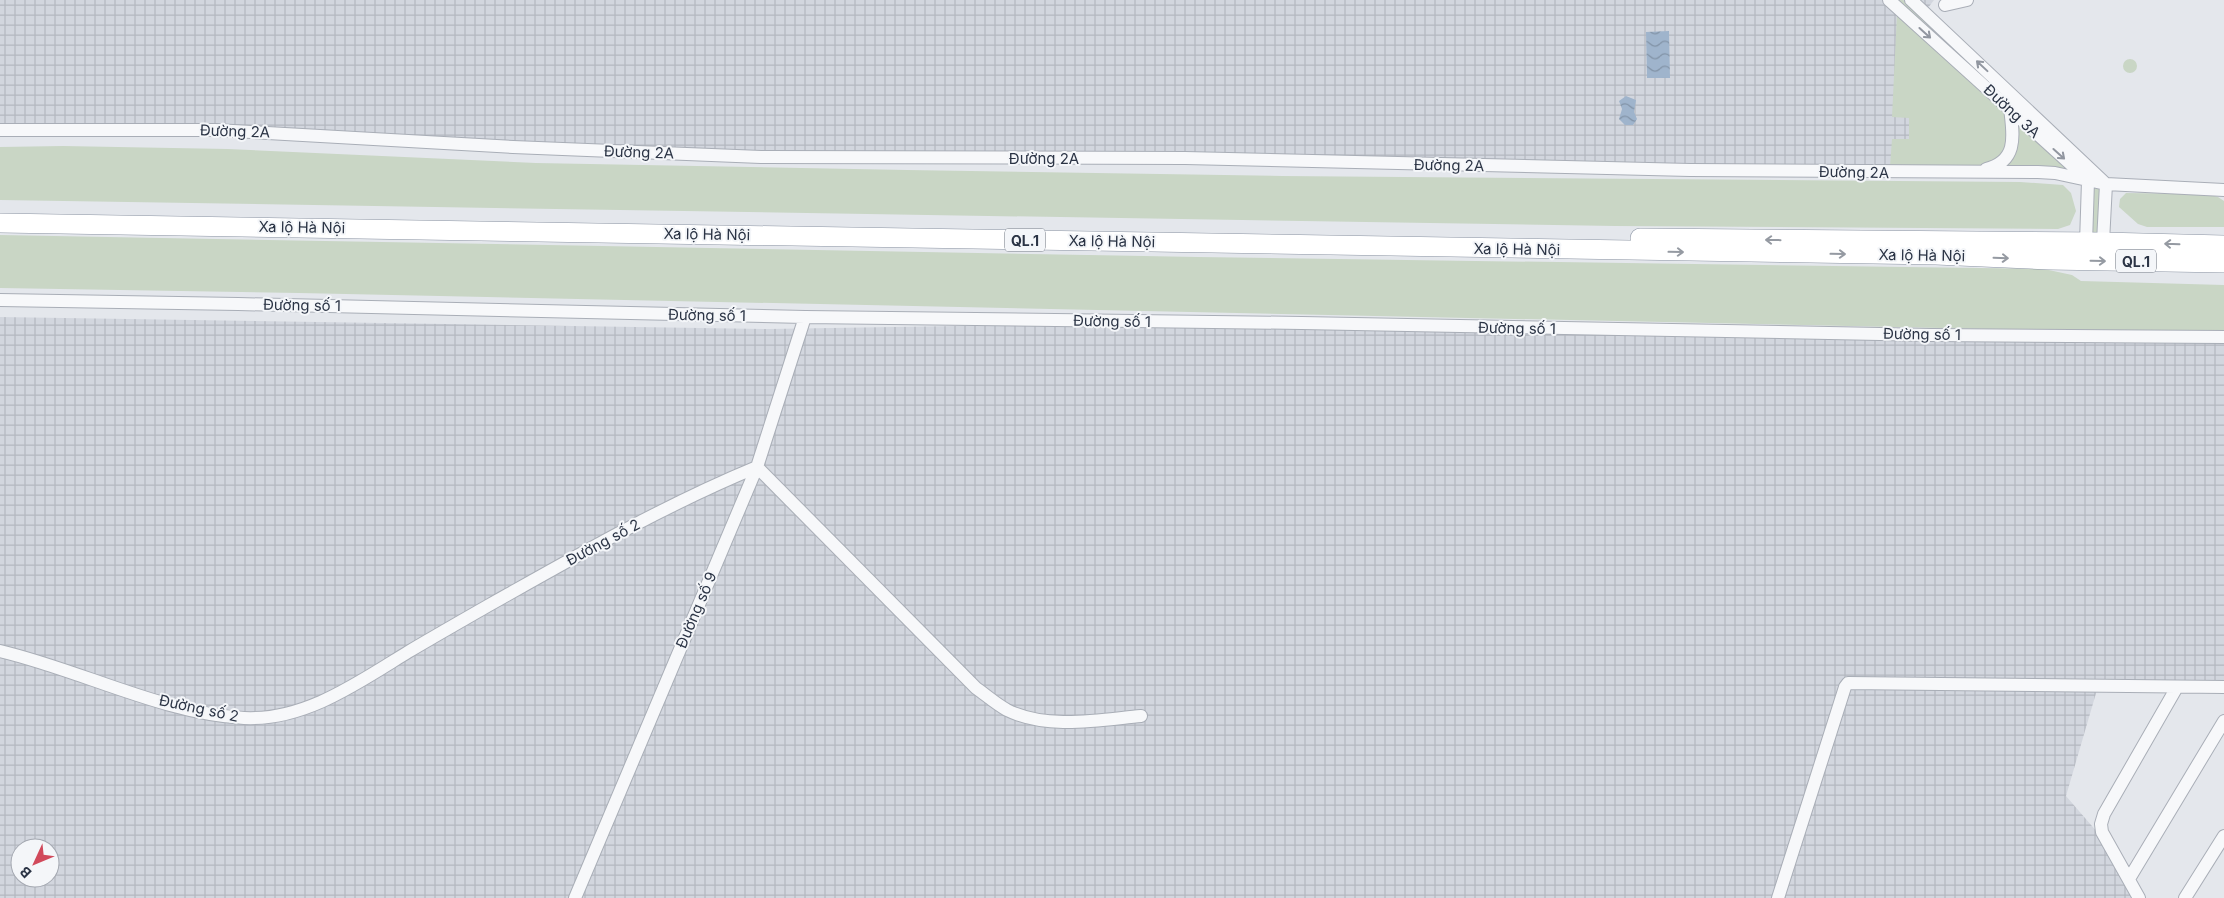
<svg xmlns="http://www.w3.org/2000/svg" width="2224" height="898" viewBox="0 0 2224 898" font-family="Inter,sans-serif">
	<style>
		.industrial { fill: url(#industrial-grid); fill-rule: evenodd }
		.green { fill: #c9d6c5 }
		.water { fill: url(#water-waves) }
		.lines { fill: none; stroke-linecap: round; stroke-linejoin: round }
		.minor-casing { stroke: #a9aeb7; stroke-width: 14 }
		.highway-casing { stroke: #8b94a3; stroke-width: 20 }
		.minor { stroke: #f7f8fa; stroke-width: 12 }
		.highway { stroke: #fff; stroke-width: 19 }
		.oneway { stroke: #9196a0 }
		.oneway2 { stroke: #959aa2 }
		.labels { text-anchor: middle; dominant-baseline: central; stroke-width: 4; stroke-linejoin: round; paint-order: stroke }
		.shield { fill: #f4f6f9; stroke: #676e7b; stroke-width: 1 }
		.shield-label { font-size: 14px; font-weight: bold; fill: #2b3445 }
		.street-label { font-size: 15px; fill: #2b3445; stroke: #f4f6f9 }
	</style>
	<defs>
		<pattern id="industrial-grid" width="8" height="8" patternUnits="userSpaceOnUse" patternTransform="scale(1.25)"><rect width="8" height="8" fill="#d2d6de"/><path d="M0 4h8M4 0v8" fill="none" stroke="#b4b8c0"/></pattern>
		<pattern id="water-waves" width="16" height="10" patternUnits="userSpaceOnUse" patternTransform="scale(1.25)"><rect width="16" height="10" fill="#9fb4cc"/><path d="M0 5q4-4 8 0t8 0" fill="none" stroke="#8293a7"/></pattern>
	</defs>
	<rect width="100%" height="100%" fill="#e4e7ec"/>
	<path class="industrial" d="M 0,0 L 1934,0 L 1928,8 L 1982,167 L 817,154 L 0,124 Z
		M 0,317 L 769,329 L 1089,324 L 2224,340 L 2224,684 L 2099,683 L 2066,796 L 2098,833 L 2136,898 L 0,898 ZM 20,848 L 50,848 L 50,878 L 20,878 Z"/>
	<path class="green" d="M 1897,0 L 1903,0 L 2004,96 Z
		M 1897,14 L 2007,113 L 2010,133 L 2004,155 L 1982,167 L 1890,167 L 1892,139 L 1909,139 L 1909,118 L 1892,117 Z
		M2123 66a7 7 0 1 1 14 0a7 7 0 1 1-14 0Z
		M 2014,119 L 2070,171 L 2001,167 Z
		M 63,146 L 228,149 L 536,163 L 907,170 L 1282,176 L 2020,182 L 2063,185 L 2071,193 L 2076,211 L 2070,225 L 2058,229 L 1615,226 L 0,200 L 0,147 Z
		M 2093,185 L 2100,186 L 2098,237 L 2091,237 Z
		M 2126,193 L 2207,194 L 2218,197 L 2224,201 L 2224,227 L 2147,227 L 2138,224 L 2119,207 L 2120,199 Z
		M 0,235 L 1198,257 L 2044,269 L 2072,275 L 2081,281 L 2224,285 L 2224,334 L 299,293 L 0,288 Z"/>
	<path class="water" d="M 1669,31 L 1670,78 L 1647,78 L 1646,32 Z
		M 1626,96 L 1636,100 L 1634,112 L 1637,119 L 1633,125 L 1625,125 L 1619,119 L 1622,109 L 1619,101 Z"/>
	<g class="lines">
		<g class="minor-casing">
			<path id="minor" d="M 1889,0 L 2087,179
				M 1911,0 L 2106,184 L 2103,242
				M 1945,5 L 1967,0
				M 0,130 L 215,130 L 513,147 L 761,157 L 1185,158 L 1690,170 L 2038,172 L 2055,173 L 2106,184 L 2224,190
				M 1986,169 C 2019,161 2013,134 2010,108
				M 2086,243 L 2088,181
				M 0,300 L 238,304 L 805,317 L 1302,323 L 1931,335 L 2224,337
				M 0,651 C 81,670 161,713 244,718 C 305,721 359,682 408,652 C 435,636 463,620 491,604 C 578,555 665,505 757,467 L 976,688 C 986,695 996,704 1007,710 C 1047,730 1099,720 1141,716
				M 2129,879 L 2224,721
				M 575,898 L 757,467 L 805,317
				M 1778,898 L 1845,687 L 1848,683 L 2224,687
				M 2139,898 L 2102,832 L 2101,824 L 2104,814 L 2177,687
				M 2185,898 L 2224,836"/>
		</g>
		<g class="highway-casing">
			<path id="highway" d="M 0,223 L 1936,255 L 2049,260 L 2224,263
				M 1640,238 L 2103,242 L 2224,245"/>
		</g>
		<use href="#minor" class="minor"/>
		<use href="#highway" class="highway"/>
	</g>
	<defs><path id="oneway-shaft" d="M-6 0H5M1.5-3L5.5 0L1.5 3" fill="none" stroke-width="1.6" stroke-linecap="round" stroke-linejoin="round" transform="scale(1.25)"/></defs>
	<g class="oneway">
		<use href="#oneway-shaft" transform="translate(1925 33) rotate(42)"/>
		<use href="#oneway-shaft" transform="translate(1982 66) rotate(-137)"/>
		<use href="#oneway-shaft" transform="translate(2059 154) rotate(42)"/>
	</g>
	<g class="oneway2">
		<use href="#oneway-shaft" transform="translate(1773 240) rotate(-179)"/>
		<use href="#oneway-shaft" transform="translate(2172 244) rotate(-178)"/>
		<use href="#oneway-shaft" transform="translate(1676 252) rotate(1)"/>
		<use href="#oneway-shaft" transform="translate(1838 254) rotate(1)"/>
		<use href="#oneway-shaft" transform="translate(2001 258) rotate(2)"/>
		<use href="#oneway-shaft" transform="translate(2098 261) rotate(1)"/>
	</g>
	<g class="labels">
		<g class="shield">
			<rect x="1005" y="228.5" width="40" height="23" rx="4"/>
			<rect x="2116" y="249.5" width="40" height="23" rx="4"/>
		</g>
		<g class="shield-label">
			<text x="1025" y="240">QL.1</text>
			<text x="2136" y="261">QL.1</text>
		</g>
		<g class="street-label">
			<text transform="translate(2012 111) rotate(43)">Đường 3A</text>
			<text transform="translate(235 131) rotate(2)">Đường 2A</text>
			<text transform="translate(639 152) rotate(2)">Đường 2A</text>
			<text x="1044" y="158">Đường 2A</text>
			<text transform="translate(1449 165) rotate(1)">Đường 2A</text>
			<text transform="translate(1854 172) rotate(1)">Đường 2A</text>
			<text transform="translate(302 227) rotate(1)">Xa lộ Hà Nội</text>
			<text transform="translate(707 234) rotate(1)">Xa lộ Hà Nội</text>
			<text transform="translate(1112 241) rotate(1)">Xa lộ Hà Nội</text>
			<text transform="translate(1517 249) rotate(1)">Xa lộ Hà Nội</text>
			<text transform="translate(1922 255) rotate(1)">Xa lộ Hà Nội</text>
			<text transform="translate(302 305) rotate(1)">Đường số 1</text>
			<text transform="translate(707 315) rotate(1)">Đường số 1</text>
			<text transform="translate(1112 321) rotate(1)">Đường số 1</text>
			<text transform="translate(1517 328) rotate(1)">Đường số 1</text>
			<text transform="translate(1922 334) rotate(1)">Đường số 1</text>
			<text transform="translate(603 542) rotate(-28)">Đường số 2</text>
			<text transform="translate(696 610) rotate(-67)">Đường số 9</text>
			<text transform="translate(199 708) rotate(12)">Đường số 2</text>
		</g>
	</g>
	<g transform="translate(35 863) rotate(226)"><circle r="24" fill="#f4f6f9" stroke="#a4a8b1"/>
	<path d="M0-4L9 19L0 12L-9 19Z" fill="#d1495b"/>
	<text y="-8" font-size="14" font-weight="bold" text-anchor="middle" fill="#2b3445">B</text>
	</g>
</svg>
